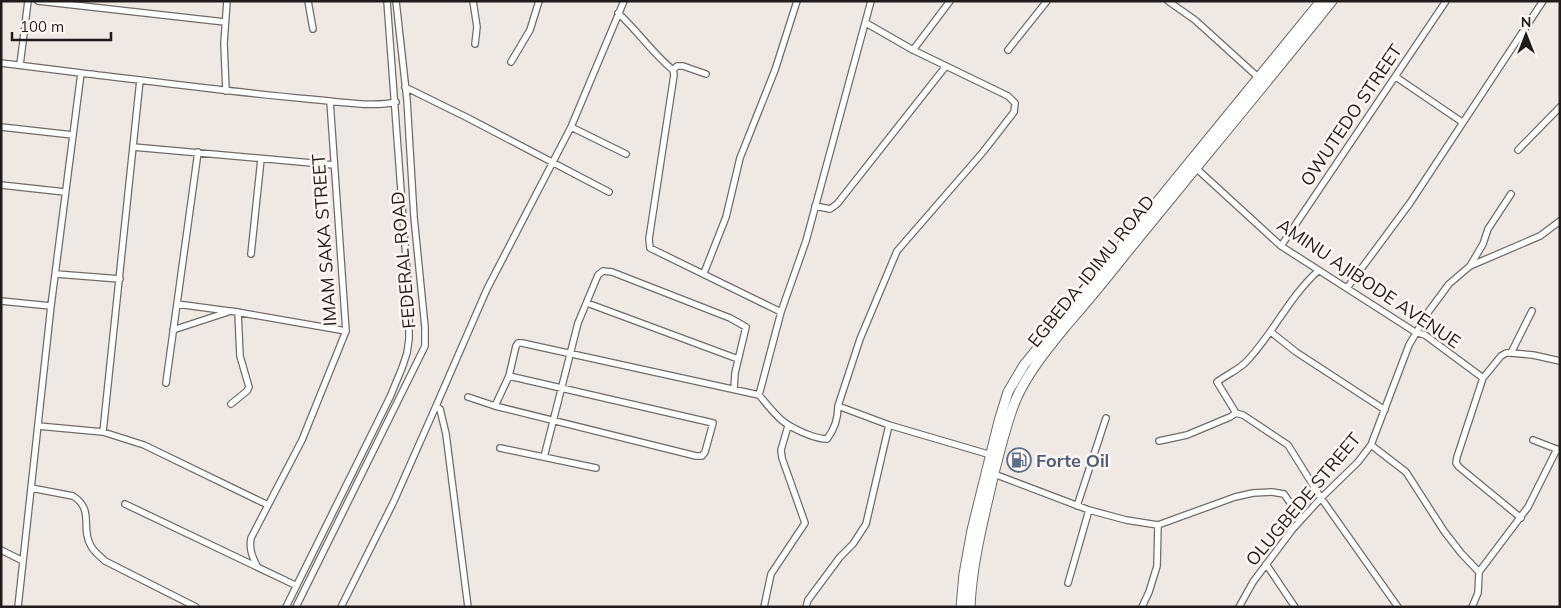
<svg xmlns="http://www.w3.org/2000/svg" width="1561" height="608" viewBox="0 0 1561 608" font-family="Mulish,sans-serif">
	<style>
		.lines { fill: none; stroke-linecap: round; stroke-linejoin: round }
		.street-casing { stroke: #706b68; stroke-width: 8 }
		.primary-casing { stroke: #706b68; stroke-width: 11 }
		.street { stroke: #fff; stroke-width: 5.5 }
		.primary { stroke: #fff; stroke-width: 9 }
		.labels { text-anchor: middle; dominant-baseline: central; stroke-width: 5; stroke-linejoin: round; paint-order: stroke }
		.street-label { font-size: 18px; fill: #1f1c1b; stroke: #fdf6f3 }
		.service-label { font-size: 18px; font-weight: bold; fill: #4e5e75; stroke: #fdf6f3; text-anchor: start }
	</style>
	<rect width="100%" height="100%" fill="#efe9e6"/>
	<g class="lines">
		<g class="street-casing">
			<path id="street" d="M 38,1 L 225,22
				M 308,1 L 313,29
				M 473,1 L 477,27 L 475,44
				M 1168,1 L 1195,20 L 1259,78
				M 618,13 C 638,31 652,53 673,70 L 674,75 L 649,239 L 650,248 L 781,312
				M 913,50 L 950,1
				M 1008,50 L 1047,1
				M 511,62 L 530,30 L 539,1
				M 1,63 L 81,73
				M 20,65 L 28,1
				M 673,70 L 677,66 L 683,66 L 706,74
				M 1396,77 L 1462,122
				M 140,80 L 103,432 L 144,445 L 268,505
				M 405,87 L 468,118 L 609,192
				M 226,91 L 224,43 L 227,1
				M 1,127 L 73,135
				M 571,127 L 626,154
				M 133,147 L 334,165
				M 1518,150 L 1560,107
				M 1197,169 L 1281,246 L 1415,332 L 1425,335 L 1483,378
				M 1,185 L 65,192
				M 815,206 L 830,209 L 837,204 L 946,66
				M 1281,246 L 1446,1
				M 251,254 L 261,159
				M 1470,266 L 1483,244 L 1488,229 L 1511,194
				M 1318,271 C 1289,297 1273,334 1246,362 C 1238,370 1226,375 1217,382 L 1236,413 L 1243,415 L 1288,445 L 1321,498 L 1398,607
				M 704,273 L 726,217 L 740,158 L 775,70 L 797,1
				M 56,274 L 120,279
				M 1347,288 L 1410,203 L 1543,1
				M 1,301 L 51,306
				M 587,303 L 738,359
				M 177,304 L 229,311
				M 173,330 L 231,311 L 346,331
				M 1271,332 L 1296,352 L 1385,410
				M 1511,353 L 1532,311
				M 509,376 L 713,423 L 705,452 L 702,456 L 696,456 L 495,406 L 509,376 L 516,346 L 518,343 L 522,343 L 759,395 C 776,415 779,422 804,433 C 812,436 818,439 827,439 C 834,430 838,418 838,406 L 860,339 L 897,251 L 983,152 L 1014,112 L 1015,103 L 1008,96 L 913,50 L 866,23
				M 166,383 L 198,152
				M 759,395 L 781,312 L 806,241 L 871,1
				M 468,397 L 495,406
				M 231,404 L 247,391 L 249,387 L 240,356 L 238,312
				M 436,406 L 487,289 L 571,127 L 624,1
				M 838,406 L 889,425 L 991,455
				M 38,426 L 103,432
				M 1533,440 L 1559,450
				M 1159,441 L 1187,435 L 1230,417 L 1236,413
				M 1371,445 L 1406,472 L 1444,531 L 1461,553 L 1479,572
				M 500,448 L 596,468
				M 544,457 L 578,323 L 598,275 L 603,271 L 612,272 L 730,318 L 746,327 L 735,373 L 734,389
				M 994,474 L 1089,510 L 1126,520 L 1158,525 L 1235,497 L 1253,493 L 1272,492 L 1284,494 L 1301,519
				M 31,488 L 73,496 C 95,510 80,528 91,546 C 94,552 100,556 105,561 L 196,607
				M 125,504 L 295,585
				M 1077,506 L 1106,418
				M 1521,518 L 1459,467 L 1456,463 L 1457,457 L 1483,378 L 1501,356 L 1506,353 L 1511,353 L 1533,355 L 1560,361
				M 1,550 L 23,561
				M 1266,564 L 1295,607
				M 257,566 C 252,556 249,549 251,538 L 302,440 L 346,331 L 330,101
				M 1068,583 L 1089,510
				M 18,607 L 51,306 L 81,73 C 157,82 232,92 308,99 C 334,101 372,108 396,102
				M 286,607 L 390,397 L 402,368 L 407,353 L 409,339 L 409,299 L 387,1
				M 296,607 L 425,346 L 425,327 L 414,217 L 407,100 L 396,1
				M 341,607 L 394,501 L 436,406 L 440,409 L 446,434 L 468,607
				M 764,607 L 771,574 L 805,523 L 782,458 L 781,450 L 788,426
				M 806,607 L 808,600 L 840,557 L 853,544 L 866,524 L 889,425
				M 1142,607 L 1149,592 L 1157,566 L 1158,525
				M 1239,607 L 1253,582 L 1292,530 L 1321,498 L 1358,462 L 1371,445 L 1409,345 L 1429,311 L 1449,284 L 1470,266 L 1540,236 L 1560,221
				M 1472,607 L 1478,593 L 1479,572 L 1528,507 L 1557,449"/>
		</g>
		<g class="primary-casing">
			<path id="primary" d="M 961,607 L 964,574 L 972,530 L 999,421 L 1008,392 L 1024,365 L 1321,1
				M 970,607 C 972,561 984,518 994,473 C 1001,448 1006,422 1017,397 C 1029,371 1048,348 1066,326 C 1086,303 1105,280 1124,256 C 1193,171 1263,87 1332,1"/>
		</g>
		<use href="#street" class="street"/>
		<use href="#primary" class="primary"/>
	</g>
	<defs>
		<g id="fuel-ring" transform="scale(1.25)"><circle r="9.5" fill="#fdf6f3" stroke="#5c6f8a" stroke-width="1.5"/><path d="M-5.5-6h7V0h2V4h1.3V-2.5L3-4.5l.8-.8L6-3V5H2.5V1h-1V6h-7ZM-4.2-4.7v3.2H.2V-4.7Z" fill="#5c6f8a"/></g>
	</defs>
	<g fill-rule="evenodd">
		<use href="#fuel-ring" x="1019" y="460"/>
	</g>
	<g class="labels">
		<g class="street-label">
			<text transform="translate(1351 115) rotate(-56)">OWUTEDO STREET</text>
			<text transform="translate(324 240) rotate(-94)">IMAM SAKA STREET</text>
			<text transform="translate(403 260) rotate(-95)">FEDERAL ROAD</text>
			<text transform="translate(1091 271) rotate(-51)">EGBEDA-IDIMU ROAD</text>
			<text transform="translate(1369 283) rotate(34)">AMINU AJIBODE AVENUE</text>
			<text transform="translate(1303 499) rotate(-50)">OLUGBEDE STREET</text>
		</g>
		<g class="service-label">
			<text x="1036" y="460">Forte Oil</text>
		</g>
	</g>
	<rect width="1561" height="608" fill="none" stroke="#1f1c1b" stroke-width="5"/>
	<g transform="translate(1526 35)" stroke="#fdf6f3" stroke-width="4" paint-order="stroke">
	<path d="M0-4L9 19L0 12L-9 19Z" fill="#1f1c1b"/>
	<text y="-8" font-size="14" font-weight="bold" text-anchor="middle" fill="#1f1c1b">N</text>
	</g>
	<path d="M12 32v8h99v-8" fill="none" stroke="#1f1c1b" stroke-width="2.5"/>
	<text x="20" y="32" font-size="15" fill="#1f1c1b" stroke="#fdf6f3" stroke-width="4" paint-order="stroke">100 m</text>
</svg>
